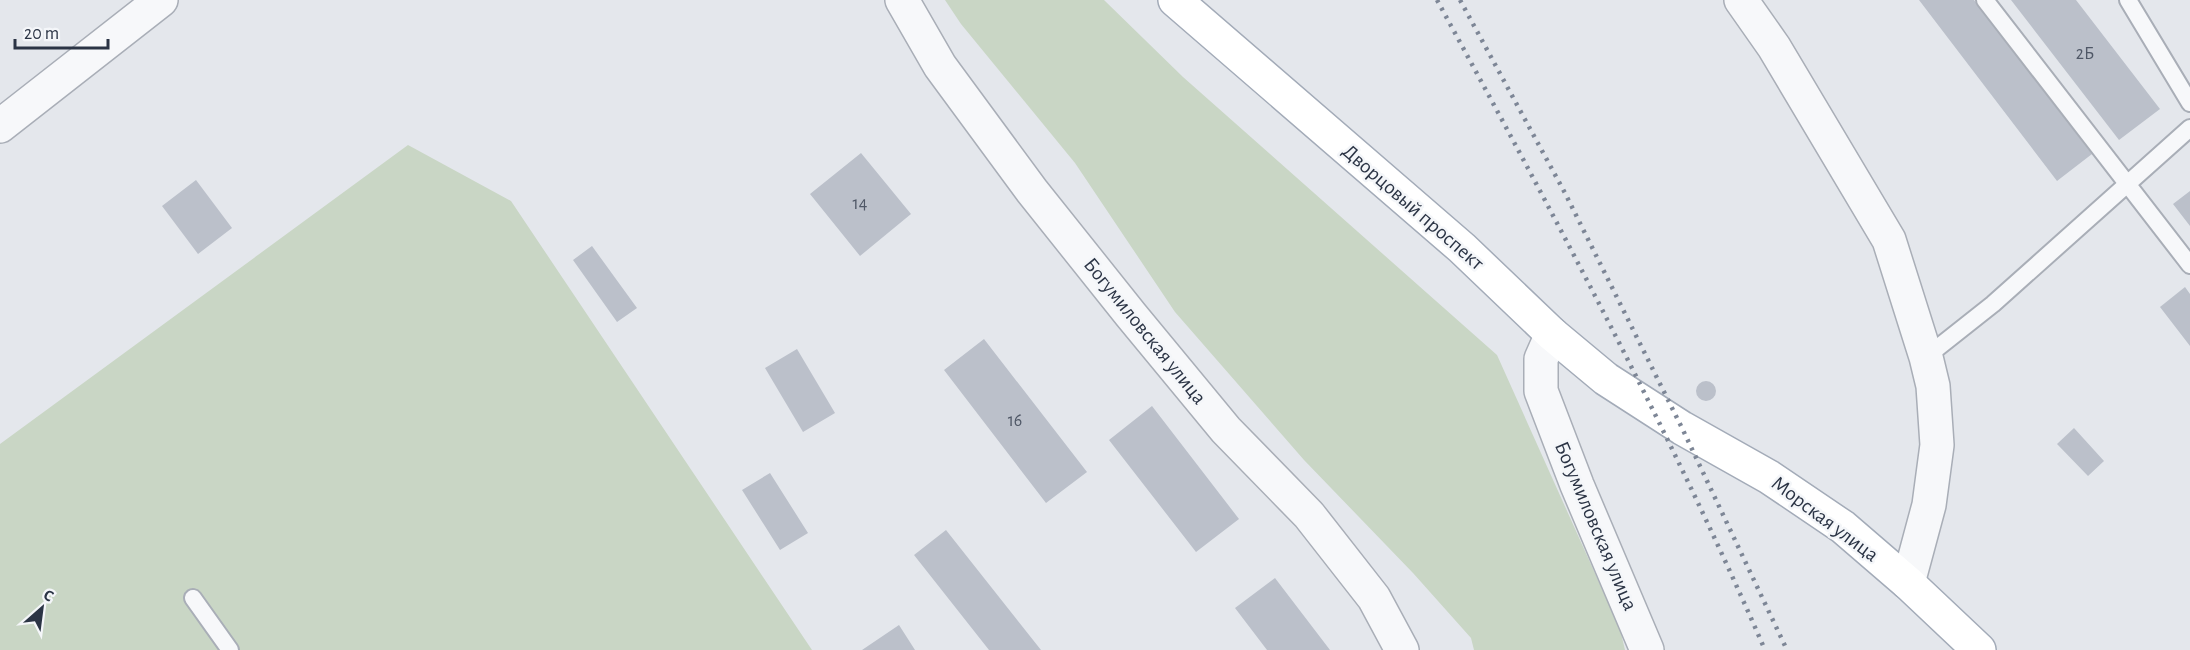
<svg xmlns="http://www.w3.org/2000/svg" width="2190" height="650" viewBox="0 0 2190 650" font-family="'Alegreya Sans',sans-serif">
	<style>
		.green { fill: #c9d6c5 }
		.building { fill: #bbc0ca }
		.lines { fill: none; stroke-linecap: round; stroke-linejoin: round }
		.service-casing { stroke: #a9aeb7; stroke-width: 20 }
		.minor-casing { stroke: #a9aeb7; stroke-width: 36 }
		.primary-casing { stroke: #a3abb8; stroke-width: 36 }
		.service { stroke: #f7f8fa; stroke-width: 16 }
		.minor { stroke: #f7f8fa; stroke-width: 33 }
		.primary { stroke: #fff; stroke-width: 33 }
		.rail { stroke: #7d8696; stroke-width: 4.5; stroke-dasharray: 3 6; stroke-linecap: butt }
		.labels { text-anchor: middle; dominant-baseline: central; stroke-width: 5; stroke-linejoin: round; paint-order: stroke }
		.number-label { font-size: 18px; fill: #4f5766 }
		.street-label { font-size: 21px; fill: #2b3445; stroke: #f4f6f9 }
	</style>
	<rect width="100%" height="100%" fill="#e4e7ec"/>
	<path class="green" d="M 945,0 L 1104,0 L 1183,77 L 1497,355 L 1620,629 L 1625,650 L 1474,650 L 1471,638 L 1413,573 L 1304,460 L 1175,312 L 1075,163 L 961,24 Z
		M 408,145 L 511,201 L 812,650 L 0,650 L 0,444 Z"/>
	<path class="building" d="M 1919,0 L 1974,0 L 2092,154 L 2057,181 Z
		M 2011,0 L 2076,0 L 2160,109 L 2119,140 Z
		M 861,153 L 911,214 L 860,256 L 810,194 Z
		M 196,180 L 232,228 L 198,254 L 162,206 Z
		M 2190,191 L 2190,226 L 2173,204 Z
		M 592,246 L 637,308 L 617,322 L 573,260 Z
		M 2185,287 L 2190,294 L 2190,346 L 2160,307 Z
		M 984,339 L 1087,472 L 1046,503 L 944,370 Z
		M 797,349 L 835,413 L 803,432 L 765,368 Z
		M1696 391a10 10 0 1 1 20 0a10 10 0 1 1-20 0Z
		M 1152,406 L 1239,519 L 1196,552 L 1109,440 Z
		M 2074,428 L 2104,461 L 2088,476 L 2057,444 Z
		M 770,473 L 808,533 L 780,550 L 742,490 Z
		M 946,530 L 1041,650 L 989,650 L 914,555 Z
		M 1275,578 L 1330,650 L 1267,650 L 1235,608 Z
		M 899,625 L 915,650 L 862,650 Z"/>
	<g class="lines">
		<g class="service-casing">
			<path id="service" d="M 1985,0 L 2190,265
				M 2128,0 L 2190,103
				M 1926,357 L 1993,304 L 2190,128
				M 193,598 L 230,650"/>
		</g>
		<g class="minor-casing">
			<path id="minor" d="M 902,0 L 940,66 L 1032,191 L 1131,315 L 1226,430 L 1309,515 L 1374,598 L 1402,650
				M 1741,0 L 1774,47 L 1889,240 L 1926,357 L 1933,386 L 1937,445 L 1929,505 L 1908,583
				M 0,126 L 161,0
				M 1552,334 L 1541,359 L 1541,391 L 1577,485 L 1647,650"/>
		</g>
		<g class="primary-casing">
			<path id="primary" d="M 1175,0 L 1462,248 L 1552,334 L 1606,379 L 1682,428 L 1769,477 L 1843,527 L 1908,583 L 1979,650"/>
		</g>
		<use href="#service" class="service"/>
		<use href="#minor" class="minor"/>
		<use href="#primary" class="primary"/>
		<path class="rail" d="M 1437,0 C 1553,213 1668,427 1765,650
			M 1460,0 L 1565,193 L 1682,428 L 1787,650"/>
	</g>
	<g class="labels">
		<g class="number-label">
			<text x="2085" y="54">2Б</text>
			<text x="860" y="204">14</text>
			<text x="1015" y="421">16</text>
		</g>
		<g class="street-label">
			<text transform="translate(1413 207) rotate(41)">Дворцовый проспект</text>
			<text transform="translate(1145 331) rotate(51)">Богумиловская улица</text>
			<text transform="translate(1825 519) rotate(37)">Морская улица</text>
			<text transform="translate(1596 526) rotate(67)">Богумиловская улица</text>
		</g>
	</g>
	<g transform="translate(42 608) rotate(28)" stroke="#f4f6f9" stroke-width="4.5" paint-order="stroke">
	<path d="M0-4.5L10 22L0 15L-10 22Z" fill="#2b3445"/>
	<text y="-9" font-size="16" font-weight="bold" text-anchor="middle" fill="#2b3445">С</text>
	</g>
	<path d="M15 39v9h93v-9" fill="none" stroke="#2b3445" stroke-width="3"/>
	<text x="24" y="39" font-size="18" fill="#2b3445" stroke="#f4f6f9" stroke-width="4.5" paint-order="stroke">20 m</text>
</svg>
